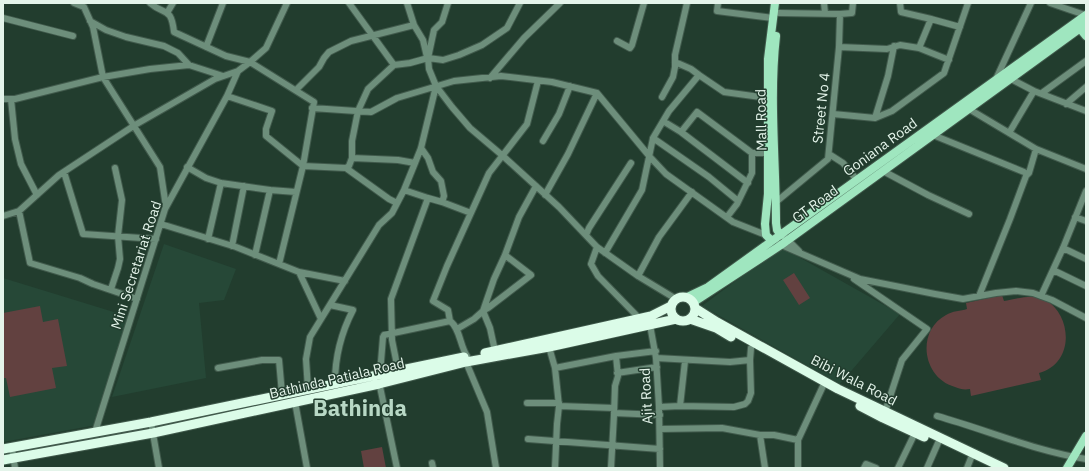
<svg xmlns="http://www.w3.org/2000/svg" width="1089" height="471" viewBox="0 0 1089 471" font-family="'IBM Plex Sans',sans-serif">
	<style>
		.built { fill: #264837 }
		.green { fill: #624140 }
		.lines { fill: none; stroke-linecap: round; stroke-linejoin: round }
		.minor-casing { stroke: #415a4c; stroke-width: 8 }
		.major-casing { stroke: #415a4c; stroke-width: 10 }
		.highway-casing { stroke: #415a4c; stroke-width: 11 }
		.minor { stroke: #6d8e7b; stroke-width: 6 }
		.major { stroke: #9fe6bf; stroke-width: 8 }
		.highway { stroke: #dbfce8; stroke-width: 9 }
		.labels { text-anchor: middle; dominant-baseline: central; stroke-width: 3; stroke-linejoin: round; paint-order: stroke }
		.street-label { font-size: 14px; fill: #e4f4ea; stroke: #223d2e }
		.town-label { font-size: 22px; font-weight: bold; fill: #b8d8c5; stroke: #223d2e }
	</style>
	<rect width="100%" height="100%" fill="#223d2e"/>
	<path class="built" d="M 164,244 L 236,269 L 224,300 L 199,303 L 206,378 L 112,397 Z
		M 781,247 L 900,314 L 840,384 L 702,306 Z
		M 3,278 L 130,317 L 96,425 L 3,442 Z"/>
	<path class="green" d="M 794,273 L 810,298 L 799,305 L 783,280 Z
		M 1002,295 L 1004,301 C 1015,299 1035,293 1046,300 C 1073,317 1074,364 1039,373 L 1041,380 L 971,396 L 970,389 C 964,390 960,389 955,387 C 922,378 916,331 946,315 C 952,311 961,311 967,309 L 966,303 Z
		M 40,306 L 43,322 L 58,319 L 67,366 L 52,368 L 56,388 L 10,397 L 6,378 L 3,378 L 3,313 Z
		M 382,447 L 386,468 L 364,468 L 361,451 Z"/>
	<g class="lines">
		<g class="minor-casing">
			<path id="minor" d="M 74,3 L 84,7 L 93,27 L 103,77 L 160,167 L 166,207
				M 150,3 C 165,16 171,6 174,32 L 226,56 L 250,62 L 314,102 L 303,166 L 279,264
				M 349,3 L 394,65 L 410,63 L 428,58 L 443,60 L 459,55 L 482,45 L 507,28 L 520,3
				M 407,3 L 414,25 L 423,40 L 427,57
				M 448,3 L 442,22 L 434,30 L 428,58 L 429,69 L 436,86 L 452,107 L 470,128 L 503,156 L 559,207 L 597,247 L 638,276 L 676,299
				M 718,3 L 717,11 L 773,18
				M 824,3 L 825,13
				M 900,3 L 901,12 L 931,19
				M 1050,3 L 1085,15
				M 167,13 L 173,3
				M 779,13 L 840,14
				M 3,18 L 73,36
				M 90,21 L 106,30 L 126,37 L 164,46 L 178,53 L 189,65
				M 617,41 L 630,48 L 632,45 L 644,3
				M 206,47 L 223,3
				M 839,47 L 887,49 L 900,45 L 919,48 L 949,60
				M 919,48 L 931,19 L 960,27
				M 675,62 L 691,69 L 699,75
				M 490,78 L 524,38 L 560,3
				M 996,79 L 1031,3
				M 1011,79 L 1034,91 L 1086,111
				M 296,90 L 319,67 L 324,58 L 329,52 L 351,41 L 414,25
				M 1042,93 L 1086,61
				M 227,96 L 272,111 L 266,129 L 266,136 L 303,166 L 346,168 L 349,166 L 352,158 L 352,141 L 358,111 L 368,89 L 394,65
				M 662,97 L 673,77 L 675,67 L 675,55 L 687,3
				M 3,99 L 15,99 L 103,77 L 150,69 L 189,65 L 223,76
				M 11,99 L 15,139 L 21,164 L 37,195
				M 1066,104 L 1086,87
				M 312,108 L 371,112 L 397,98 L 454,81 L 501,76 L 552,82 L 597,93 L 650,157 L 666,174 L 733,222 L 766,235
				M 969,109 L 1036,149 L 1086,169
				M 833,114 L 875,118 L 892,111 L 944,73 L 968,3
				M 875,118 L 888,76 L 894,46
				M 663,121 L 681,132 L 748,183
				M 681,132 L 697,112 L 752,153 L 767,153
				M 932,133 L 933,135 L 1024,172
				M 1009,133 L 1034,91
				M 653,138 L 709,177 L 737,200
				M 543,141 L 559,114 L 570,86
				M 829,154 L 843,163 L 857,180
				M 352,158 L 398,160 L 415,163
				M 187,167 L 206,178 L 221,183 L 270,190 L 296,192
				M 346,168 L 389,199 L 397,203
				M 883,171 L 928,195 L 969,214
				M 64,172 L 83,234 L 156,239
				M 404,190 L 428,198
				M 545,195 L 568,154 L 597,93
				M 442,202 L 471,213
				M 776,202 L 828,159 L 839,47 L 840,14 L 852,13 L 853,3
				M 19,211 L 30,263 L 80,278 L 93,284 L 137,299
				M 3,216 L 19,211 L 59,175 L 135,125 L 215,79 L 238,71 L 250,62 L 266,48 L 287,3
				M 727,217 L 737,204 L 752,173 L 752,153
				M 1075,217 L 1086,221
				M 161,224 L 236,247 L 299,272 L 321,319
				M 586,235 L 589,228 L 631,163
				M 781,235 L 788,240 L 799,251
				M 208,239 L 221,183
				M 779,244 L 860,279 L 935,294 L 963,299 L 996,293 L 1016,291 L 1033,293 L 1052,300 L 1086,318
				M 232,246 L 244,186
				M 597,247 L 591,264 L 598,276 L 639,318
				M 1063,248 L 1086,259
				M 605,253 L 642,190 L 653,138 L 669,111 L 699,75 L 724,92 L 768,98
				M 255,255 L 270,190
				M 1053,270 L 1086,286
				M 299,272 L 345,281
				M 638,276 L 659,237 L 692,192
				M 854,279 L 927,329 L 902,360 L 884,415
				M 111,289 L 118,268 L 120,259 L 118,236 L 122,200 L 115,168
				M 979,296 L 1010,219 L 1026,176 L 1029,173 L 1036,149
				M 1041,296 L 1063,248 L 1086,191
				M 330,305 L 353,310 C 341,333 335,357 335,383
				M 650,325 L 656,358 L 659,407 L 660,468
				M 457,329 L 474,319 L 483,311 L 488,308 L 531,275 L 505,255
				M 549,347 L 555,368 L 559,406 L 557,424 L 555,468
				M 495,351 L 490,328 L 483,311 L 494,279 L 505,255 L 519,217 L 536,186
				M 467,356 C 460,346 460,328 450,321 L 448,310 L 433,301 L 447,266 L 489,173 L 527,124 L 538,81
				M 656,358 L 730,362 L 750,360 L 751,393 L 748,401 L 745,404 L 734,407 L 680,406 L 659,407
				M 750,360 L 751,348
				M 466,362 L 487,412 L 496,468
				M 218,368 L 262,360 L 279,360 L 282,394
				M 555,368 L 616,356 L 656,351
				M 398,370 L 392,340 L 391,299 L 428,198 L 442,202 L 444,196 L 441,181 L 433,172 L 428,158 L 421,148
				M 617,373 L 657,367
				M 380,374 L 383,337 L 384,335 L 450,321
				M 379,382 L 397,468
				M 308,389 L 306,359 L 310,337 L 379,225 L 392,213 L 404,190 L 415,163 L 421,148 L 436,86
				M 295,402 L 307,468
				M 527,403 L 559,403
				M 559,406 L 614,408
				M 680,406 L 685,361
				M 614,413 L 660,415
				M 937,416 C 987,430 1035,451 1086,459
				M 151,422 L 159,468
				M 660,429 L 722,428 L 760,435 L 774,435 L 798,440
				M 95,432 L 165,209 L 227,96 L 238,71
				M 760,435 L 765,468
				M 528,439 L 660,449
				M 12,448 L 15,468
				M 432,463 L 433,468
				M 611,468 L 614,415 L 615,386 L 618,376 L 616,356
				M 798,468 L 798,440 L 823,386
				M 864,468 L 866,464 L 876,468
				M 898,468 L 915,433
				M 927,468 L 938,443
				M 967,468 L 971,458"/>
		</g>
		<g class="major-casing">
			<path id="major" d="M 1077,25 L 1086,36
				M 776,36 C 769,98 776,161 776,223 L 777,230 L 781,235
				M 772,241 L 766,235 L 765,224 L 768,194 L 768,59 L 775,3
				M 687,297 L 708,287 L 1086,15
				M 694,302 L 781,245 L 1086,24
				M 1067,468 L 1086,436"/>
		</g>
		<g class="highway-casing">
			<path id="highway" d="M671 309a12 12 0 1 1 24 0a12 12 0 1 1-24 0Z
				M 695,308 L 717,322 L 838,389 L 1004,468
				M 690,319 L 716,328 L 731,337
				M 485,353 L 651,316 L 671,306
				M 860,406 L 883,418 L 924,437
				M 3,449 L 151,422 L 464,357
				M 3,460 L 153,433 L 379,384 L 466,362 L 549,347 L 676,319"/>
		</g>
		<use href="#minor" class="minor"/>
		<use href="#major" class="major"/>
		<use href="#highway" class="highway"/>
	</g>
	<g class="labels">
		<g class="street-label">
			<text transform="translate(821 108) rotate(-84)">Street No 4</text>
			<text transform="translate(761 120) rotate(-91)">Mall Road</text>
			<text transform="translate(880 147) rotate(-36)">Goniana Road</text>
			<text transform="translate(815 204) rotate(-36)">GT Road</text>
			<text transform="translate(136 265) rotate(-72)">Mini Secretariat Road</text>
			<text transform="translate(337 378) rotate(-13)">Bathinda Patiala Road</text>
			<text transform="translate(854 380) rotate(27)">Bibi Wala Road</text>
			<text transform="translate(646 396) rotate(-93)">Ajit Road</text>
		</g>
		<g class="town-label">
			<text x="360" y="407">Bathinda</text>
		</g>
	</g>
	<rect width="1089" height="471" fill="none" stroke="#e4f4ea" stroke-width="8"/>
</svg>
